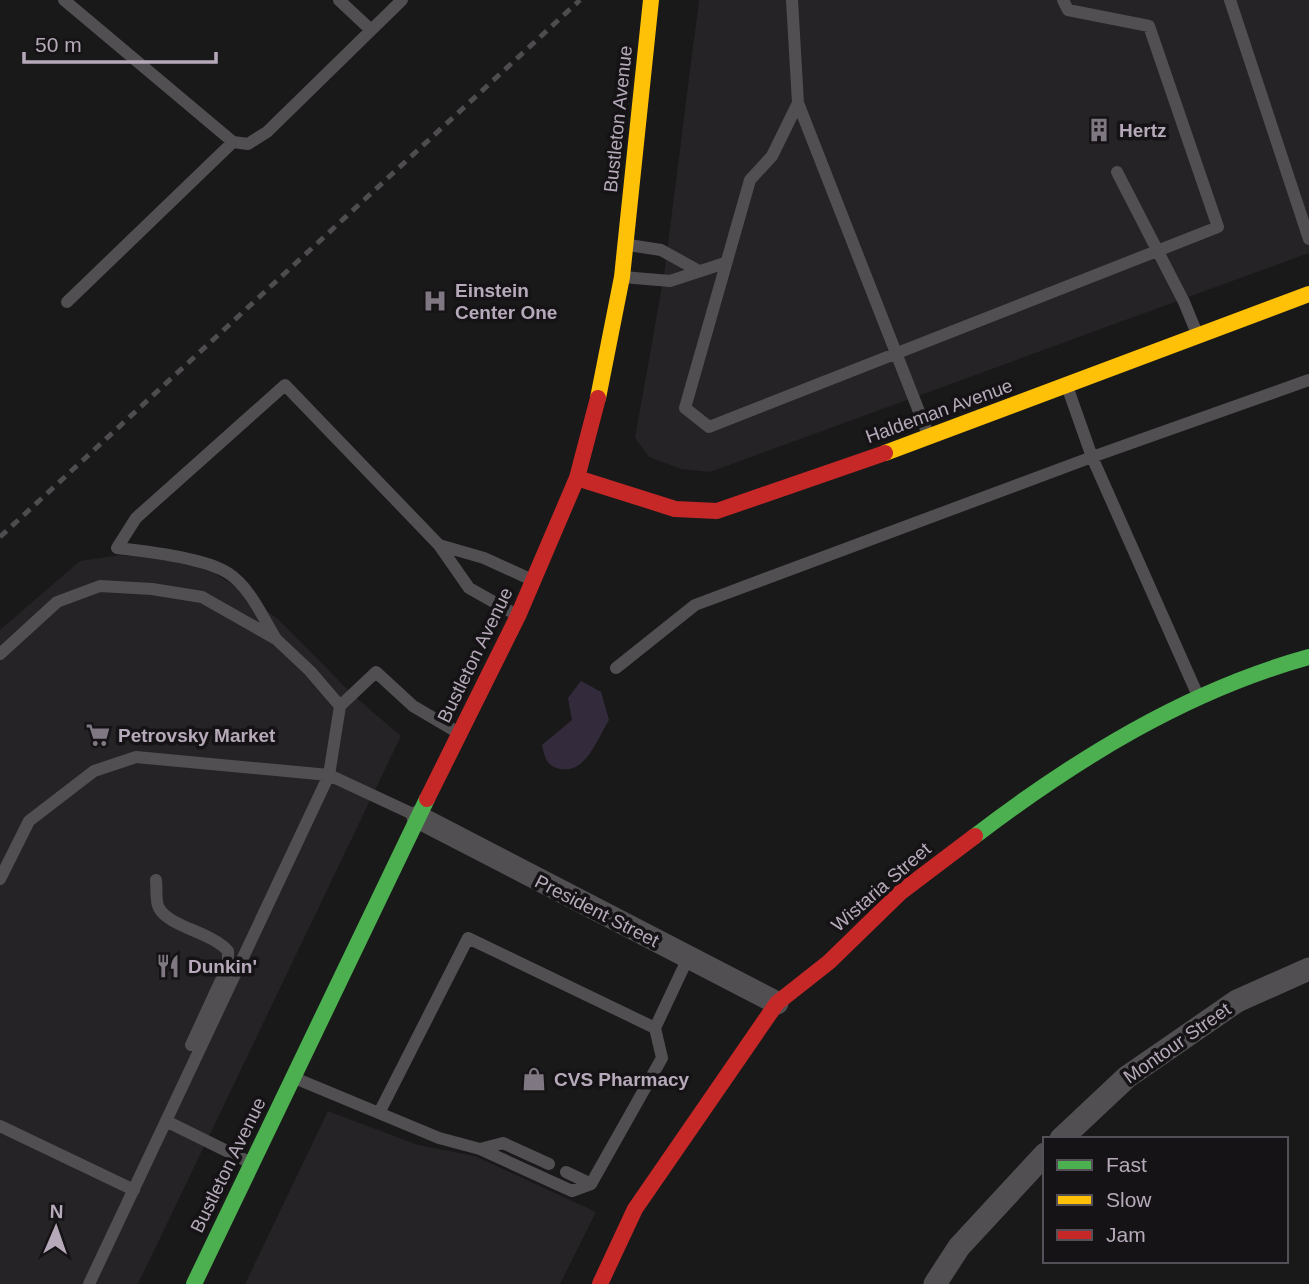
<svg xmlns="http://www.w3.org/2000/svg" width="1309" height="1284" viewBox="0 0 1309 1284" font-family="Helvetica,sans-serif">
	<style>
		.built { fill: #252325 }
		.water { fill: #332b3c }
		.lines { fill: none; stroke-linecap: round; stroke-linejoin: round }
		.lane { stroke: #524f53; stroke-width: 12 }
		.street { stroke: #524f53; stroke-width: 23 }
		.fast { stroke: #4caf50; stroke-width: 16 }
		.slow { stroke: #ffc107; stroke-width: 16 }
		.jam { stroke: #c62828; stroke-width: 16 }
		.rail { stroke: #4e4c4f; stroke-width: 5; stroke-dasharray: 9 7; stroke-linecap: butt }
		.labels { text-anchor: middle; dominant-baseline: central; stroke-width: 7; stroke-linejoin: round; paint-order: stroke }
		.street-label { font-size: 19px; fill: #b6aaba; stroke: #151315 }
		.poi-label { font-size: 19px; font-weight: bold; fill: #b6aaba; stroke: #151315; text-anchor: start }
	</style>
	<rect width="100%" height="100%" fill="#191919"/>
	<path class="built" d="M 699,0 L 1309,0 L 1309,253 L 710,472 L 681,469 L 649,457 L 635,438 L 664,275 Z
		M 120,555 L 180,561 L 213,572 L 233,585 L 279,620 L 353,695 L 401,736 L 138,1284 L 0,1284 L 0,630 L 80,561 Z
		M 328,1111 L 418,1145 L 475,1156 L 596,1212 L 560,1284 L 245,1284 Z"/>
	<path class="water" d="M 581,681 L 601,692 L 609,720 C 597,739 586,774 560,769 C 546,766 545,757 542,745 L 572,720 L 568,698 Z"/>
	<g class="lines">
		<path class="lane" d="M 64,0 L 233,142 L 248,144 L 267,132 L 402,0
			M 339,0 L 371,30
			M 792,0 L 798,103 L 929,437
			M 1230,0 L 1309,239
			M 798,103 L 772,156 L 750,180 L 685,408 L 709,427 L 1218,227 L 1149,26 L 1068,10 L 1063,0
			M 1117,172 L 1184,302 L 1198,336
			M 629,245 L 661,250 L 699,271
			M 623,277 L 670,281 L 725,263
			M 67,302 L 233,142
			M 1067,386 L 1092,457 L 1199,698
			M 439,545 L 484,558 L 530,579
			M 276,639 C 263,618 250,587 228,573 C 205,558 145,551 117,548 L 136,518 L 285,385 L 439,545 L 469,588 L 515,614
			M 0,654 L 57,602 L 100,586 L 152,589 L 202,597 L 276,639 L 310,671 L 340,706 L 329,775 L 417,816
			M 616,668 L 695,605 L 1092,457 L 1309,380
			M 340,706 L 376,672 L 413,706 L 457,732
			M 0,879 L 29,821 L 94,771 L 136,757 L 329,775 L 166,1121
			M 156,880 C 157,888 155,901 159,908 C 169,927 212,932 228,951 L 228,965 L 191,1045
			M 655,1028 L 688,958
			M 297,1079 L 439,1138 L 480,1149 L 572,1191 L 591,1184 L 662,1058 L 655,1028 L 468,938 L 379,1113
			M 0,1126 L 134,1190
			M 480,1149 L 503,1143 L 549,1164
			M 566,1172 L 591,1184
			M 89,1284 L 166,1121 L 249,1162"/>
		<path class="street" d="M 418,817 L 777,1003
			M 1061,1139 L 1127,1077 L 1237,1001 L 1309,969
			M 935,1284 L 959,1247 L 1045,1154"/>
		<path class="fast" d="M 975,836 C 1076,759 1186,691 1309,657
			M 194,1284 L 427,799"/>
		<path class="slow" d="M 598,398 L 622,277 L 651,0
			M 885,453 L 1309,294"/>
		<path class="jam" d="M 577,478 L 675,509 L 717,511 L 885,453
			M 427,799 L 518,616 L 577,478 L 598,398
			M 600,1284 L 635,1209 L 777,1003 L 829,962 L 901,892 L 975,836"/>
		<path class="rail" d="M 0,537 L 580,0"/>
	</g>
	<defs>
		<g id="building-bare" transform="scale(1.89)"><path d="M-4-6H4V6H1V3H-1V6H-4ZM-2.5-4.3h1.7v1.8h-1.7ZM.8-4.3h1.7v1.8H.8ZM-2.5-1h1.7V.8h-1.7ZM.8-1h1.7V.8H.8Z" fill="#7f7782" stroke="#151315" stroke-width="2.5" paint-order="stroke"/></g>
		<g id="hospital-bare" transform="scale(1.89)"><path d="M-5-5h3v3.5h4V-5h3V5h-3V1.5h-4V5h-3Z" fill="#7f7782" stroke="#151315" stroke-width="2.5" paint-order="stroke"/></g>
		<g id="supermarket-bare" transform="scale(1.89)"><path d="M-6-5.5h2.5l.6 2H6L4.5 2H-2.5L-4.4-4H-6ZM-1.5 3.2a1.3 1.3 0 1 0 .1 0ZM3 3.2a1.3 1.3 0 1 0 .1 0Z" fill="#7f7782" stroke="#151315" stroke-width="2.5" paint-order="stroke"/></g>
		<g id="restaurant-bare" transform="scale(1.89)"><path d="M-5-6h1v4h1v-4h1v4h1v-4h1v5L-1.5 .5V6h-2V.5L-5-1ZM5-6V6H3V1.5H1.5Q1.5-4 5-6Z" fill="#7f7782" stroke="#151315" stroke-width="2.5" paint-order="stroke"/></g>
		<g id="shop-bare" transform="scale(1.89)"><path d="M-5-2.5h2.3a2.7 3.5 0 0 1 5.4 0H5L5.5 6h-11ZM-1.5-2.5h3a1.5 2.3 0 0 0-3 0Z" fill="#7f7782" stroke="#151315" stroke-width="2.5" paint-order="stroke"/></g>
	</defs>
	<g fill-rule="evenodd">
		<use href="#building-bare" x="1099" y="130"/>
		<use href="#hospital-bare" x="435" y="301"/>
		<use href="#supermarket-bare" x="98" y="735"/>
		<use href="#restaurant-bare" x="168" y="966"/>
		<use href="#shop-bare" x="534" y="1079"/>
	</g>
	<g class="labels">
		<g class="street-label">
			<text transform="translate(618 119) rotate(-84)">Bustleton Avenue</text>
			<text transform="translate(939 411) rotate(-20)">Haldeman Avenue</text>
			<text transform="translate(475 655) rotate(-64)">Bustleton Avenue</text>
			<text transform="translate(881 887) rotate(-41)">Wistaria Street</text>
			<text transform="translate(597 911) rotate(27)">President Street</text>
			<text transform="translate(1177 1043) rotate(-35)">Montour Street</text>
			<text transform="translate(228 1165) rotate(-64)">Bustleton Avenue</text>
		</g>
		<g class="poi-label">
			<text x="1119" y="130">Hertz</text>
			<text x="455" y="290">Einstein<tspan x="455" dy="22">Center One</tspan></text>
			<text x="118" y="735">Petrovsky Market</text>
			<text x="188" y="966">Dunkin'</text>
			<text x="554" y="1079">CVS Pharmacy</text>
		</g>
	</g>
	<rect x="1043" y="1137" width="245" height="126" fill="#151315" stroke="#554f57" stroke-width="2"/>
	<rect x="1057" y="1160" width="35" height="10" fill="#4caf50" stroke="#554f57" stroke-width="2"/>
	<text x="1106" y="1172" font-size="21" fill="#b6aaba">Fast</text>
	<rect x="1057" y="1195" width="35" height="10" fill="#ffc107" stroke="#554f57" stroke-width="2"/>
	<text x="1106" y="1207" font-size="21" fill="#b6aaba">Slow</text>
	<rect x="1057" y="1230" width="35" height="10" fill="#c62828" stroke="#554f57" stroke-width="2"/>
	<text x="1106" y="1242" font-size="21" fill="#b6aaba">Jam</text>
	<g transform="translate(56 1228) rotate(2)" stroke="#151315" stroke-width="5" paint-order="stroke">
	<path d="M0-5L12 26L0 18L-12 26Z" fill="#b6aaba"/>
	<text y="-10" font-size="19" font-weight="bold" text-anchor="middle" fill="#b6aaba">N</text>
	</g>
	<path d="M24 52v10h192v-10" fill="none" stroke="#b6aaba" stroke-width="3.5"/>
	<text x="35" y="52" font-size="21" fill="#b6aaba" stroke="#151315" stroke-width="5" paint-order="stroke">50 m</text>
</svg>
